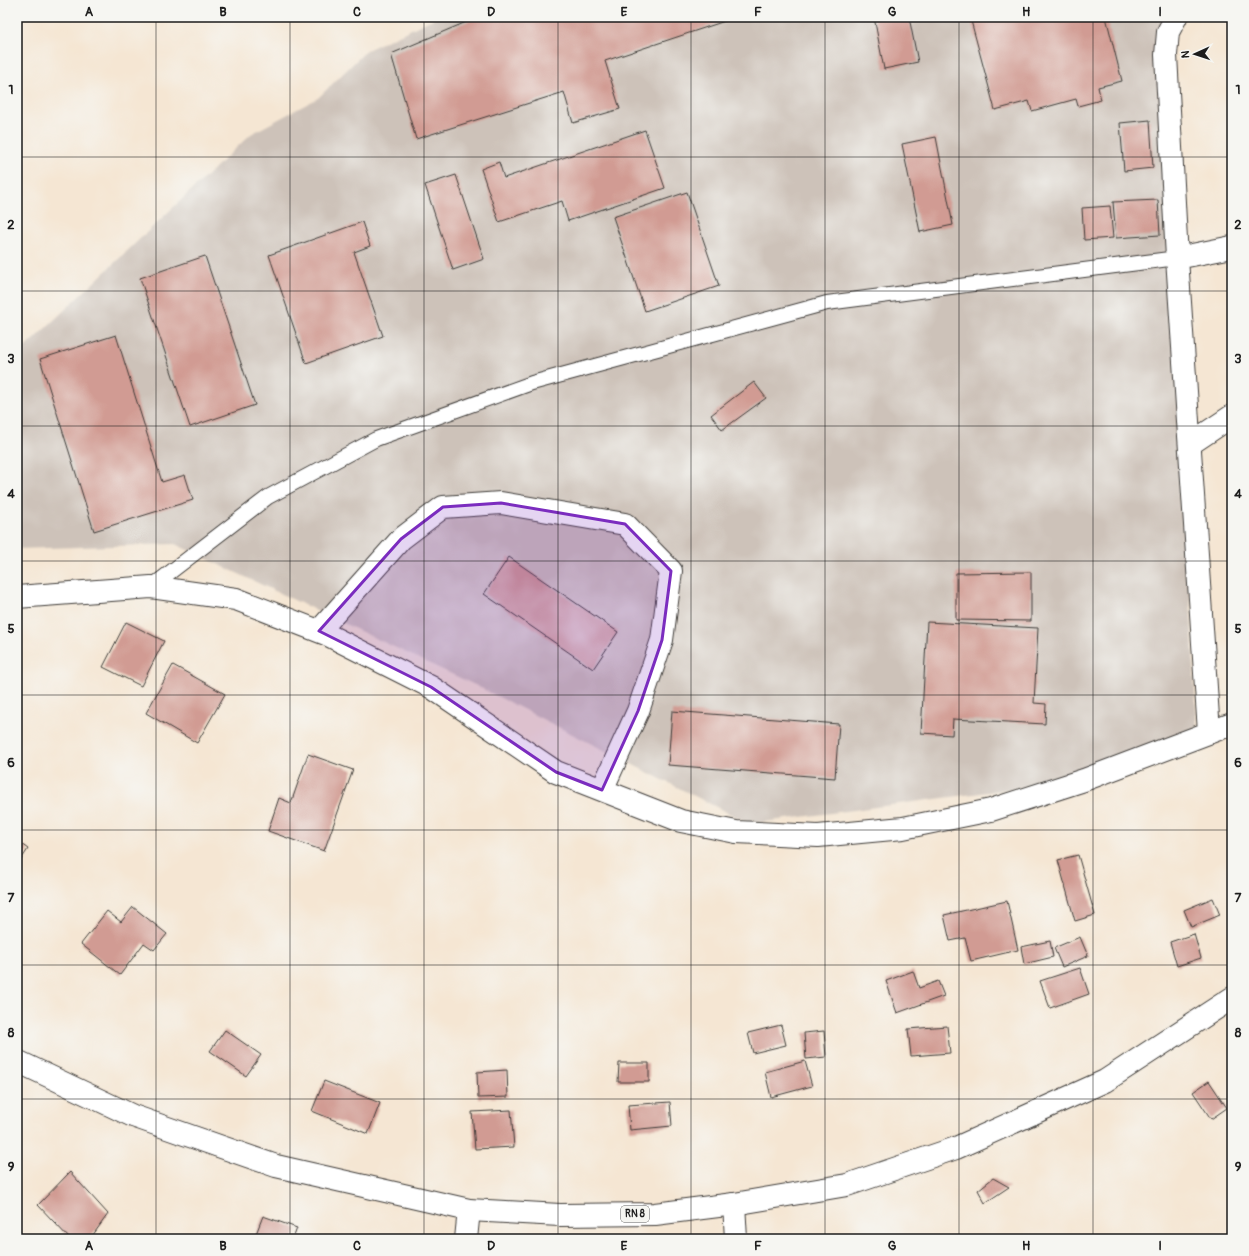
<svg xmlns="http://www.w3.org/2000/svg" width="1249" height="1256" viewBox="0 0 1249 1256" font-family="Pangolin,sans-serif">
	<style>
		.industrial { fill: #cdc2b9 }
		.building { fill: #d19b93 }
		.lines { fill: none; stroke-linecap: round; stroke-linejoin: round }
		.lane-casing { stroke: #3d3a37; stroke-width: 16 }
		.street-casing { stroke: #3d3a37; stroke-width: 24 }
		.primary-casing { stroke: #3d3a37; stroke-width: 24 }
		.lane { stroke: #fff; stroke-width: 14 }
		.street { stroke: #fff; stroke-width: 22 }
		.primary { stroke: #fff; stroke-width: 22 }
		.marked { fill: #7b2cbf; fill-opacity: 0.2; stroke: #7b2cbf; stroke-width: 3; stroke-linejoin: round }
		.grid { fill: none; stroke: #1c1c1c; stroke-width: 1; stroke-opacity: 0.55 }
		.labels { text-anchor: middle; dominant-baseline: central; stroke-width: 4; stroke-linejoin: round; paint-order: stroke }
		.shield { fill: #f6f6f2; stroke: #5d5d5c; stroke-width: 1 }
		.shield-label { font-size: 10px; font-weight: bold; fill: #1c1c1c }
		.neatline { fill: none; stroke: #1c1c1c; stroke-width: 1.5 }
		.grid-label { font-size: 13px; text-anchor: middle; font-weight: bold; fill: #1c1c1c }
	</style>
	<rect width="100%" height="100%" fill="#f6f6f2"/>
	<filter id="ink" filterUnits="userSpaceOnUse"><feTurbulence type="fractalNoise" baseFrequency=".025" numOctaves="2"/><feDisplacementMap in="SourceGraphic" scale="8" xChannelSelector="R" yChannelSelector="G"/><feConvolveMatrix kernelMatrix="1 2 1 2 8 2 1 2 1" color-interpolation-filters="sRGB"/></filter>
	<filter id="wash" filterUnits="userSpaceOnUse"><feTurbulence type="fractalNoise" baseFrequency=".012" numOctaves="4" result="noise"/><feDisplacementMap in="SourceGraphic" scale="16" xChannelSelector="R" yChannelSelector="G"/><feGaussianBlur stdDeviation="0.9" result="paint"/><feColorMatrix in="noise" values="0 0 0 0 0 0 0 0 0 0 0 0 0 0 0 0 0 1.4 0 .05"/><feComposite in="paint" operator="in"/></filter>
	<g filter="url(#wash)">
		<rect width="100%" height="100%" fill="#f5e6d3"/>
		<path class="industrial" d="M 437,17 L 1161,17 L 1171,233 L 1197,728 L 1033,786 L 750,824 L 477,686 L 175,544 L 17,549 L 17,355 L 251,134 L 318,98 L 367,50 Z"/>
		<g id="blocks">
			<path class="building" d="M 478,17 L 737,17 L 605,61 L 620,109 L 573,123 L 564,92 L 416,139 L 391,54 Z
				M 874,17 L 909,17 L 918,62 L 884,69 Z
				M 970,17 L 1058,17 L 1059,19 L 1068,17 L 1106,17 L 1122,81 L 1098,87 L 1101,100 L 1078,106 L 1076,99 L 1032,111 L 1029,101 L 995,110 Z
				M 1150,120 L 1153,168 L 1124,171 L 1120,123 Z
				M 645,130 L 665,188 L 568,221 L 562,201 L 499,222 L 481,169 L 499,162 L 504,178 Z
				M 936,137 L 953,225 L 920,232 L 902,144 Z
				M 456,175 L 484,259 L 453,270 L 425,185 Z
				M 687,192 L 719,286 L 645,311 L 613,217 Z
				M 1158,200 L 1160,235 L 1116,238 L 1113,202 Z
				M 1110,206 L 1113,238 L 1084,240 L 1082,208 Z
				M 362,222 L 370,246 L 354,252 L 383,336 L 306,363 L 269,255 Z
				M 205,256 L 255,405 L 190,427 L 140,278 Z
				M 116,335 L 162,482 L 185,475 L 193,500 L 94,531 L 40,359 Z
				M 754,382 L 766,398 L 722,430 L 711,415 Z
				M 509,557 L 618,632 L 593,669 L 484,594 Z
				M 1031,572 L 1031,621 L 956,620 L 956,573 Z
				M 126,622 L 164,641 L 141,686 L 103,667 Z
				M 927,622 L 1038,628 L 1034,703 L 1046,704 L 1045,724 L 953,719 L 952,735 L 921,733 Z
				M 173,665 L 225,694 L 197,743 L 146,713 Z
				M 672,711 L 839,724 L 835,778 L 668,765 Z
				M 308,754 L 353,770 L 324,851 L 268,831 L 279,798 L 291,803 Z
				M 17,841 L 28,849 L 17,866 Z
				M 1078,855 L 1095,915 L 1075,921 L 1058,860 Z
				M 1213,898 L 1220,915 L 1191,927 L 1184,910 Z
				M 1007,901 L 1018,950 L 971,961 L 965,938 L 950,941 L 944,915 Z
				M 133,907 L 167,934 L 154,950 L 144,943 L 120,975 L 81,944 L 107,911 L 121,922 Z
				M 1194,934 L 1201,958 L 1177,966 L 1170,942 Z
				M 1080,937 L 1088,956 L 1062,967 L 1054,948 Z
				M 1050,941 L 1053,957 L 1024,964 L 1021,947 Z
				M 1080,968 L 1089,994 L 1050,1008 L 1040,981 Z
				M 913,971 L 919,988 L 938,981 L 944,996 L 897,1013 L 886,981 Z
				M 781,1025 L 786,1045 L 753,1053 L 748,1033 Z
				M 947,1026 L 950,1053 L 911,1056 L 908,1029 Z
				M 225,1030 L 261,1055 L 246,1076 L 210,1051 Z
				M 824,1031 L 826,1057 L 806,1059 L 804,1033 Z
				M 805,1061 L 812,1086 L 771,1097 L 765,1072 Z
				M 619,1063 L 649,1063 L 649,1082 L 618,1082 Z
				M 507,1070 L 508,1097 L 478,1098 L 477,1072 Z
				M 324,1081 L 380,1103 L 368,1134 L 312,1111 Z
				M 1209,1081 L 1227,1108 L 1211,1119 L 1193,1092 Z
				M 670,1102 L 672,1126 L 630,1130 L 628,1105 Z
				M 511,1110 L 514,1147 L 475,1149 L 472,1112 Z
				M 70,1172 L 108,1214 L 90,1239 L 70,1239 L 38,1205 Z
				M 993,1178 L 1009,1187 L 985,1203 L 978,1190 Z
				M 263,1216 L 297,1228 L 293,1239 L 254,1239 Z"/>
		</g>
	</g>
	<g filter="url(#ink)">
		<use href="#blocks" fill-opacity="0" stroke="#3d3a37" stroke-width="1"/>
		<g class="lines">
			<g class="lane-casing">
				<path id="lane" d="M 151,587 L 268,497 L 376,439 L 532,383 L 827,303 L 1177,258"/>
			</g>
			<g class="street-casing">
				<path id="street" d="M 1176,17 L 1168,32 L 1166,55 L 1177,258 L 1209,732
					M 1177,258 L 1232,247
					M 1190,444 L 1232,416
					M 17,597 L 151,587 L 236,599 L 326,634 L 431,687 L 556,772 L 681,821 L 736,832 L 818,836 L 903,828 L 991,810 L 1084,780 L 1232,724
					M 319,631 L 401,539 L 443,507 L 501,503 L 625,524 L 671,571 L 662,640 L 638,711 L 602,790
					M 734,1204 L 736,1239
					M 466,1239 L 469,1210"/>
			</g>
			<g class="primary-casing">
				<path id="primary" d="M 17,1061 L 133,1116 L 276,1166 L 469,1210 L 560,1215 L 655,1214 L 734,1204 L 847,1185 L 956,1148 L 1105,1081 L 1232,998"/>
			</g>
			<use href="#lane" class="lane"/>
			<use href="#street" class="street"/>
			<use href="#primary" class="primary"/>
		</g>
	</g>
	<path class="marked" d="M 501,503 L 625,524 L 671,571 L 662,640 L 638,711 L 602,790 L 556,772 L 431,687 L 319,631 L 401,539 L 443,507 Z"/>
	<path class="grid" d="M 156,17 L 156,1239M 290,17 L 290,1239M 424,17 L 424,1239M 558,17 L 558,1239M 691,17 L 691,1239M 825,17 L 825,1239M 959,17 L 959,1239M 1093,17 L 1093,1239M 17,157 L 1232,157M 17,291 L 1232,291M 17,426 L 1232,426M 17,561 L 1232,561M 17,695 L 1232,695M 17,830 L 1232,830M 17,965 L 1232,965M 17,1099 L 1232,1099"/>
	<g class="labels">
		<rect class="shield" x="621" y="1206" width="28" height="16" rx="3"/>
		<g class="shield-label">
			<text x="635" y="1214">RN 8</text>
		</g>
	</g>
	<rect width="1249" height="1256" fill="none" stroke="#f6f6f2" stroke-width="44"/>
	<g transform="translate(1195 54) rotate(267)" stroke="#f6f6f2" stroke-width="3" paint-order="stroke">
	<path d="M0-3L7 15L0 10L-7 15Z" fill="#1c1c1c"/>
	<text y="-6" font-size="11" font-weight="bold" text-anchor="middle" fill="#1c1c1c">N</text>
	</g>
	<rect x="22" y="22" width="1205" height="1212" class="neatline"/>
	<g class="grid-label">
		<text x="89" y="16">A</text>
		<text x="223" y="16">B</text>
		<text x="357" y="16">C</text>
		<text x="491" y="16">D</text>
		<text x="624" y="16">E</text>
		<text x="758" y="16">F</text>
		<text x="892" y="16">G</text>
		<text x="1026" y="16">H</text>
		<text x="1160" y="16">I</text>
		<text x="11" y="94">1</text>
		<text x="1238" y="94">1</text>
		<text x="11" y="229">2</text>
		<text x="1238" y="229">2</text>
		<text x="11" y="363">3</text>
		<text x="1238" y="363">3</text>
		<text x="11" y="498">4</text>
		<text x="1238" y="498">4</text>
		<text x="11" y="633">5</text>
		<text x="1238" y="633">5</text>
		<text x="11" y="767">6</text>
		<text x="1238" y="767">6</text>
		<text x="11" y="902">7</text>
		<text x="1238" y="902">7</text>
		<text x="11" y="1037">8</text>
		<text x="1238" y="1037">8</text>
		<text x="11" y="1171">9</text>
		<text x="1238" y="1171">9</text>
		<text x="89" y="1250">A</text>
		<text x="223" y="1250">B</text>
		<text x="357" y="1250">C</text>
		<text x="491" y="1250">D</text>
		<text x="624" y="1250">E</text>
		<text x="758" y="1250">F</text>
		<text x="892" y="1250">G</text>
		<text x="1026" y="1250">H</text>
		<text x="1160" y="1250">I</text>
	</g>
</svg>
